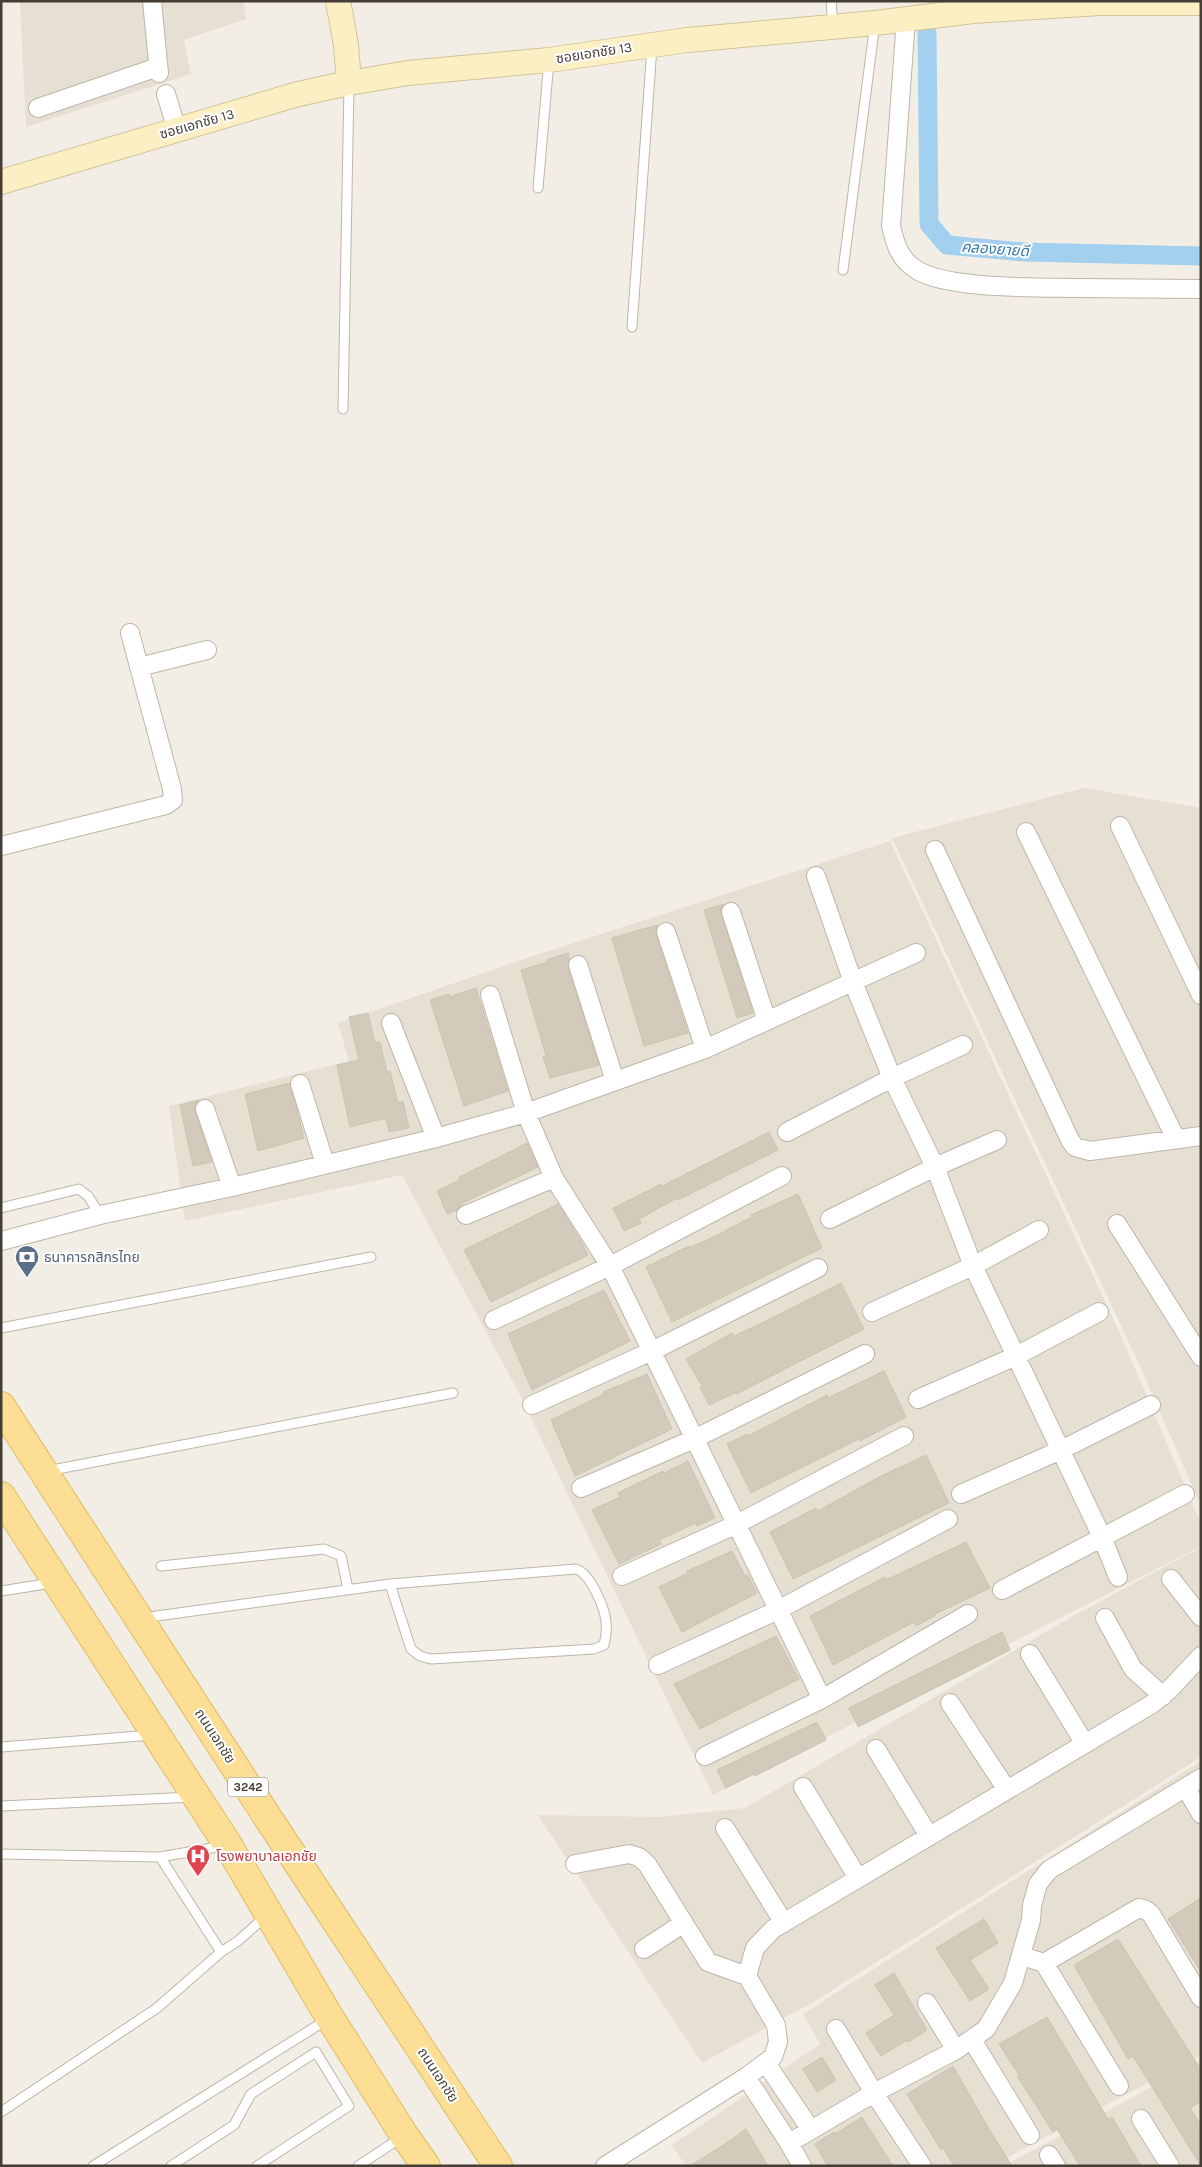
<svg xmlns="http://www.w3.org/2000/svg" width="1202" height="2167" viewBox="0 0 1202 2167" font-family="Karla,'Noto Sans Thai',sans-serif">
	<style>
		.residential { fill: #e6e0d3 }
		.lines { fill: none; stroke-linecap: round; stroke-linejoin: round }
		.canal { stroke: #a2d0ee; stroke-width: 19 }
		.building { fill: #d3cabb; stroke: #cec2ae }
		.lane-casing { stroke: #bdb6a8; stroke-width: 11 }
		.street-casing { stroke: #bdb6a8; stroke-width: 20 }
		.secondary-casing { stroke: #d4c398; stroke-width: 26 }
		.primary-casing { stroke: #e0bb65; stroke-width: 30 }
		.lane { stroke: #fff; stroke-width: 9 }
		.street { stroke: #fff; stroke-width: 18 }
		.secondary { stroke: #fdefc4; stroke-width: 24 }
		.primary { stroke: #fcde95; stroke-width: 28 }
		.labels { text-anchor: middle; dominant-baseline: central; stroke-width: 4; stroke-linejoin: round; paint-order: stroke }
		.shield { fill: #fff; stroke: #7c7872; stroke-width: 1 }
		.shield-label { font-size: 12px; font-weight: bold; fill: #443e35 }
		.street-label { font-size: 14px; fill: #443e35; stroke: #fff }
		.service-label { font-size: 14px; fill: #4e5e75; stroke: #fff; text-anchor: start }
		.health-label { font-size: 14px; fill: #be3a42; stroke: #fff; text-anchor: start }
		.water-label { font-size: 15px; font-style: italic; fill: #317aad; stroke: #fff }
	</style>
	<rect width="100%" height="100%" fill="#f2eee5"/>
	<path class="residential" d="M 20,1 L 243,1 L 246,19 L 184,40 L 191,74 L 26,127 Z
		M 1084,788 L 1201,808 L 1201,1506 L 1139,1364 L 892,838 Z
		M 890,841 L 1119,1331 L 1201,1524 L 1201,1546 L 713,1795 L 521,1397 L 402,1175 L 185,1221 L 169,1106 L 349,1061 L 338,1023 L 530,957 Z
		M 1201,1547 L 1201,1757 L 815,2001 L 702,2063 L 538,1815 L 660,1817 L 745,1808 L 1075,1615 Z
		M 1201,1761 L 1201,2055 L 991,2166 L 686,2166 L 672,2145 L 820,2044 L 803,2014 Z
		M 1201,2061 L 1201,2166 L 1003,2166 Z"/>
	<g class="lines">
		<path class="canal" d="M 927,33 L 929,224 L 947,245 L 1023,252 L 1201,256"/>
	</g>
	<path class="building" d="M 724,904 L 721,909 L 721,915 L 753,1013 L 737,1018 L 704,910 Z
		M 657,925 L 656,935 L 688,1033 L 644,1046 L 612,938 Z
		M 568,953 L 569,959 L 568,968 L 599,1065 L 550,1078 L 543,1057 L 546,1056 L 521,970 L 548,962 L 547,960 Z
		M 476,988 L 508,1091 L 464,1106 L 430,1000 L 449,994 L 450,997 Z
		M 368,1013 L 375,1043 L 380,1042 L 387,1072 L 390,1071 L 398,1103 L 403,1101 L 409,1128 L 389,1132 L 386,1118 L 350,1127 L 337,1065 L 359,1060 L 349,1017 Z
		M 290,1083 L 304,1138 L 258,1151 L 245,1094 Z
		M 199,1100 L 195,1107 L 195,1112 L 212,1162 L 193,1166 L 180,1105 Z
		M 769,1132 L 778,1150 L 678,1200 L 677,1198 L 639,1219 L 641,1223 L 624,1231 L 613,1208 L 661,1184 L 662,1186 Z
		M 527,1143 L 538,1167 L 463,1203 L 457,1210 L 447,1214 L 437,1191 L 460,1180 L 459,1177 Z
		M 798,1194 L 822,1248 L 672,1322 L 646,1267 L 689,1246 L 689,1248 L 726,1231 L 726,1230 L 752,1217 L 751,1215 Z
		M 558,1204 L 581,1241 L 588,1255 L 491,1302 L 464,1250 Z
		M 841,1283 L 864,1329 L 736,1394 L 735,1393 L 709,1405 L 700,1387 L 702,1386 L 686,1359 L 732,1333 L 734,1336 L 762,1323 Z
		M 604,1290 L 630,1341 L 532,1390 L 508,1334 Z
		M 884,1371 L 906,1417 L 860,1441 L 859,1439 L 751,1493 L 727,1444 L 747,1434 L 748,1436 L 827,1395 L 828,1398 Z
		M 647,1374 L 672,1429 L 575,1476 L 551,1420 L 604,1394 L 603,1392 Z
		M 926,1455 L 949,1503 L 793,1579 L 770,1532 L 816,1508 L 818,1511 L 879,1477 Z
		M 688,1461 L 715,1518 L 697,1526 L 696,1523 L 659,1540 L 661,1544 L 619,1564 L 592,1510 L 620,1497 L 618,1493 L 663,1471 L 664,1473 Z
		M 966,1542 L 990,1588 L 935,1614 L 936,1615 L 916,1626 L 914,1622 L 833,1665 L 810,1616 L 885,1577 L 886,1580 Z
		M 732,1551 L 745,1576 L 748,1575 L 757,1593 L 682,1632 L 659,1587 L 688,1573 L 687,1571 Z
		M 1002,1632 L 1010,1650 L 858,1727 L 849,1708 Z
		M 776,1636 L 799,1679 L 700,1729 L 674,1684 Z
		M 817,1722 L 826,1740 L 755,1776 L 754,1774 L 726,1788 L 717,1770 Z
		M 1201,1898 L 1201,1972 L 1168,1919 Z
		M 984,1919 L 998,1943 L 970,1960 L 989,1989 L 970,2001 L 936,1948 Z
		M 1118,1939 L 1201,2070 L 1201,2101 L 1190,2108 L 1201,2125 L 1201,2166 L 1133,2056 L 1128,2059 L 1074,1965 Z
		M 894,1973 L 927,2030 L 908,2042 L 907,2040 L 881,2056 L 866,2033 L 894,2015 L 875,1985 Z
		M 1047,2017 L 1108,2119 L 1112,2117 L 1141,2166 L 1080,2166 L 1057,2129 L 1053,2132 L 1017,2076 L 1019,2075 L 999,2044 Z
		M 822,2057 L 836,2080 L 817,2092 L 803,2069 Z
		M 953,2066 L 986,2124 L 1012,2166 L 954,2166 L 943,2148 L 941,2150 L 907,2094 Z
		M 862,2117 L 893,2166 L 828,2166 L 815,2144 L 834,2132 L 835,2134 Z
		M 746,2129 L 768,2166 L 690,2166 L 728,2142 Z"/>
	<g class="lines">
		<g class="lane-casing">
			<path id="lane" d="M 831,1 L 833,27
				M 538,188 L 549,60
				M 843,270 L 875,23
				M 632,327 L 652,47
				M 343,409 L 349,85
				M 1,1208 L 79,1189 L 88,1196 L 100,1215
				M 1,1328 L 371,1257
				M 47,1471 L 453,1393
				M 161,1566 L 324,1549 L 341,1556 L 348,1589
				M 1,1591 L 52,1583
				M 142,1618 L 390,1584 L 411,1649 L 420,1656 L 431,1659 L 594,1649 L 604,1645 C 606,1637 607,1631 606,1622 C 605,1608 590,1573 576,1569 L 390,1584
				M 1,1747 L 152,1735
				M 1,1806 L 193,1797
				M 1,1854 L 160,1857 L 223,1846
				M 160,1857 L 221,1952 L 238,1941 L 266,1916
				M 1,2112 L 157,2008 L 221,1952
				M 93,2166 L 328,2019
				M 171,2166 L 234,2125 L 251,2094 L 316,2052 L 349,2106 L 257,2166
				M 358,2166 L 402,2137"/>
		</g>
		<g class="street-casing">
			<path id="street" d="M 152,1 L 159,73
				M 906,19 L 891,226 C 895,243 899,258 914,268 C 943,290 1041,287 1079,288 C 1119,288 1160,289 1201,289
				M 166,94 L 177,130
				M 38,108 L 158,67
				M 139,667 L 207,650
				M 1120,826 L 1201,995
				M 1026,832 L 1176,1139
				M 1,846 L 166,805 L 173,800 L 172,789 L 130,633
				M 935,850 L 1070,1140 L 1075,1147 L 1090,1151 L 1201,1136
				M 816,876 L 853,982 L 892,1078 L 935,1167 L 973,1266 L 1102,1537 L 1118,1577
				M 731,912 L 767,1021
				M 666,932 L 705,1049
				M 578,965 L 615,1081
				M 490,995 L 526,1113 L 554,1178 L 610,1266 L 822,1699
				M 391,1023 L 436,1138
				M 300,1084 L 325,1164
				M 205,1109 L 232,1187
				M 787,1132 L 892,1078 L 963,1045
				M 466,1215 L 554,1178
				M 830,1219 L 935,1167 L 997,1140
				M 1117,1224 L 1201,1357
				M 1,1241 L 100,1215 L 232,1187 L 436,1138 L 526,1113 L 705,1049 L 916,953
				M 872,1312 L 973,1266 L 1039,1230
				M 494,1320 L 610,1266 L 782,1176
				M 918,1399 L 1016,1356 L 1099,1312
				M 532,1405 L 652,1351 L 818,1268
				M 581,1488 L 694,1439 L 865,1354
				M 961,1494 L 1061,1450 L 1151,1405
				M 622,1576 L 735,1525 L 904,1436
				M 1171,1579 L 1201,1617
				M 1002,1590 L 1185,1494
				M 1105,1618 L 1133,1669 L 1163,1696
				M 1030,1654 L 1085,1744
				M 658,1665 L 778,1610 L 948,1519
				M 950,1703 L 1007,1790
				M 876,1749 L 929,1836
				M 705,1756 L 822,1699 L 968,1614
				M 803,1787 L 858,1878
				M 1186,1788 L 1201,1814
				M 725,1828 L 784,1923
				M 575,1864 L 629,1854 L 639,1857 L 647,1864 L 708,1962 L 747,1976
				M 644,1949 L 684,1923
				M 1022,1956 L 1044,1963 L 1139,1908 L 1146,1910 L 1151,1914 L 1201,1998
				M 1044,1963 L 1119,2086
				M 927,2003 L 956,2050
				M 836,2029 L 874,2093 L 922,2166
				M 972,2040 L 1030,2135
				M 766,2063 L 811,2130
				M 746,2077 L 789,2143
				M 1141,2119 L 1170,2166
				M 1049,2155 L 1056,2166
				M 605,2166 L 746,2077 L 773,2057 L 778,2042 L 776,2025 L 747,1976 L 755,1948 L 773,1929 L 1152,1704 L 1169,1690 L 1201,1656
				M 802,2166 L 789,2143 L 874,2093 L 956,2050 L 986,2029 L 1013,1983 L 1031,1920 L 1032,1905 L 1038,1884 L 1049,1870 L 1201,1778"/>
		</g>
		<g class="secondary-casing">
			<path id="secondary" d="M 338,1 L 346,45 L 349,83
				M 1,182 L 298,94 L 349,83 L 408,73 L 549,60 L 687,40 L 875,23 L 973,11 L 1100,3 L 1201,3"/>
		</g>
		<g class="primary-casing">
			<path id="primary" d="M 1,1406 L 270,1821 L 498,2166
				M 1,1496 L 228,1845 L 330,2018 L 404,2135 L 426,2166"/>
		</g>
		<use href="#lane" class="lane"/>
		<use href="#street" class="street"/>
		<use href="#secondary" class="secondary"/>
		<use href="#primary" class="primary"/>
	</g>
	<defs>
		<g id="bank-pin" transform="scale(1.25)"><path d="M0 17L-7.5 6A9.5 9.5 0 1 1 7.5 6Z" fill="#5c6f8a" stroke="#fff"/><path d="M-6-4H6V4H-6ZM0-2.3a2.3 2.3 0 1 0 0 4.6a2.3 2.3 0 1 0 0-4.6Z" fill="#fff"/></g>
		<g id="hospital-pin" transform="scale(1.25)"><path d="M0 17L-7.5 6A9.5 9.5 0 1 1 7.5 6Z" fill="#e0444e" stroke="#fff"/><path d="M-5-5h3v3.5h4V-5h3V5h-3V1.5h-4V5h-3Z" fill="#fff"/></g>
	</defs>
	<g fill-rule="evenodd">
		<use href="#bank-pin" x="27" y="1257"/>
		<use href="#hospital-pin" x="198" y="1856"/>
	</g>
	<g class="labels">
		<rect class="shield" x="228" y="1777.5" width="40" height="19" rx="4"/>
		<g class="shield-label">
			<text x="248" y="1787">3242</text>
		</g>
		<g class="street-label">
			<text transform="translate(594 53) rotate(-9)">ซอยเอกชัย 13</text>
			<text transform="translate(197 124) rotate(-16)">ซอยเอกชัย 13</text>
			<text transform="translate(215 1736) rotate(57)">ถนนเอกชัย</text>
			<text transform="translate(438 2075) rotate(57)">ถนนเอกชัย</text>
		</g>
		<g class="service-label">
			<text x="44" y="1257">ธนาคารกสิกรไทย</text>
		</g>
		<g class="health-label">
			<text x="216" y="1856">โรงพยาบาลเอกชัย</text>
		</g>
		<g class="water-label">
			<text transform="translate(995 249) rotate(4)">คลองยายดี</text>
		</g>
	</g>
	<rect width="1202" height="2167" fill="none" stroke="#443e35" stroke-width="5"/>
</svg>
